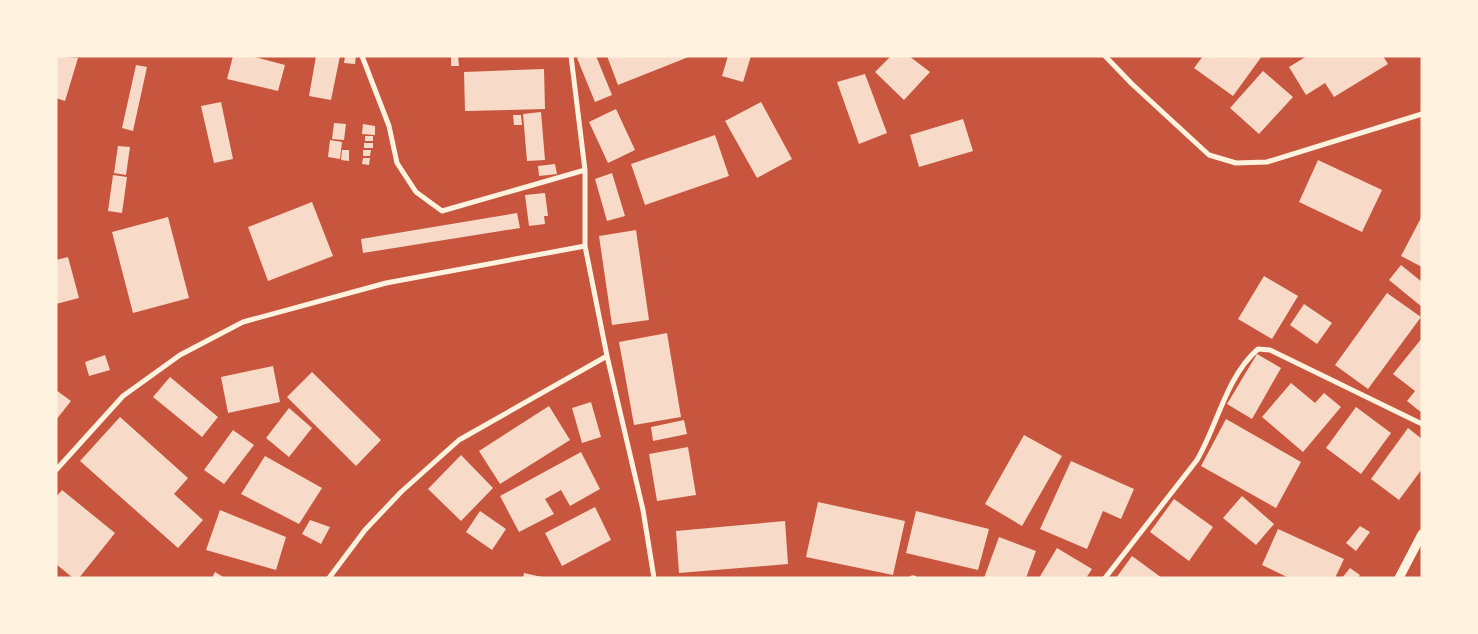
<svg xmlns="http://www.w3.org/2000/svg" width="1478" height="634" viewBox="0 0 1478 634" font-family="'Sofia Sans Condensed',sans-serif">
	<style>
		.building { fill: #f7dbc8 }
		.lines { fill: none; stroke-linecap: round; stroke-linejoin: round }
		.minor { stroke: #fff3e0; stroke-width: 5 }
		.tertiary { stroke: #fff3e0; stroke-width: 9 }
	</style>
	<rect width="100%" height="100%" fill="#c8553d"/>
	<path class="building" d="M 56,56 L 78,58 L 65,101 L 56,98 Z
		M 233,56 L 251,56 L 285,65 L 278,91 L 227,79 Z
		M 316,56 L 340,56 L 331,100 L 309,96 Z
		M 345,56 L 356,56 L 355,64 L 344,63 Z
		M 451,56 L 458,56 L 459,66 L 451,66 Z
		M 580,56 L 596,56 L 612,95 L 595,102 L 577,58 Z
		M 607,56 L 691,56 L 618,85 Z
		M 728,56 L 751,56 L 743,82 L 722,76 Z
		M 891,56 L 909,56 L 930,72 L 904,100 L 875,72 Z
		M 1203,56 L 1262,56 L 1233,96 L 1194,68 Z
		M 1307,56 L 1383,56 L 1388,64 L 1334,97 L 1325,83 L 1306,95 L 1289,67 Z
		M 136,65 L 147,67 L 133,131 L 122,128 Z
		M 544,69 L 545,109 L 465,111 L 464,72 Z
		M 1263,71 L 1293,97 L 1259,134 L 1230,108 Z
		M 865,74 L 887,133 L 859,144 L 837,82 Z
		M 221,102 L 233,159 L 214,163 L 201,106 Z
		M 761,102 L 792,159 L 757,178 L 725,121 Z
		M 616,109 L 635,150 L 608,163 L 589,122 Z
		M 541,112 L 545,160 L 527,161 L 523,114 Z
		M 513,115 L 521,115 L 522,125 L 514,125 Z
		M 963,119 L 973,151 L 919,167 L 910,135 Z
		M 334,123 L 346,124 L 344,140 L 332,139 Z
		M 363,124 L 375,126 L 375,135 L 362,134 Z
		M 715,135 L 729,176 L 645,205 L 631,164 Z
		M 365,136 L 373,136 L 373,141 L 365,141 Z
		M 330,140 L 342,142 L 340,159 L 328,157 Z
		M 364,143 L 373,143 L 373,148 L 364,148 Z
		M 118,146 L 130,147 L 126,175 L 114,173 Z
		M 342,150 L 349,150 L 349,161 L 341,160 Z
		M 363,150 L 371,150 L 370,156 L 363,156 Z
		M 363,158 L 370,158 L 369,165 L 362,164 Z
		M 1318,160 L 1382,190 L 1362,232 L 1299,202 Z
		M 555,164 L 557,174 L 539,176 L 538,166 Z
		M 612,173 L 625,216 L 607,221 L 595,179 Z
		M 113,175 L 127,177 L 122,213 L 108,211 Z
		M 545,193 L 548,216 L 544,216 L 545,224 L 529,226 L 525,195 Z
		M 312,202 L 333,256 L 268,281 L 248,227 Z
		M 517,213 L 520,228 L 363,253 L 361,239 Z
		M 1422,216 L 1422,267 L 1401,256 Z
		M 168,217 L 189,298 L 133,313 L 112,232 Z
		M 636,230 L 649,320 L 612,325 L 599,236 Z
		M 68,257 L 79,298 L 56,304 L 56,260 Z
		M 1401,265 L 1422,282 L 1422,307 L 1389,280 Z
		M 1264,276 L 1298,296 L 1272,339 L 1238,319 Z
		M 1387,293 L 1421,317 L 1368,389 L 1335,365 Z
		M 1304,304 L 1332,323 L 1317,344 L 1290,325 Z
		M 667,333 L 681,417 L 634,425 L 619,342 Z
		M 1422,338 L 1422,413 L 1407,401 L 1415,391 L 1393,374 Z
		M 1257,354 L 1281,368 L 1252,419 L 1227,404 Z
		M 105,355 L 110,370 L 89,376 L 85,362 Z
		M 273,366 L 280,402 L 228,413 L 221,377 Z
		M 312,372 L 381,440 L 356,466 L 287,397 Z
		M 170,377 L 218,417 L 202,437 L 153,397 Z
		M 1291,383 L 1315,403 L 1324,393 L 1341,407 L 1303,452 L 1262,417 Z
		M 56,390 L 71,401 L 56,420 Z
		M 591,402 L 601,437 L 582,443 L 572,408 Z
		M 549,406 L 570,440 L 500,484 L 479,451 Z
		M 1356,407 L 1391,433 L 1361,474 L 1326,448 Z
		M 289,408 L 312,428 L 289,457 L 266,438 Z
		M 120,417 L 188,478 L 174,494 L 203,520 L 178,548 L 80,461 Z
		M 1226,419 L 1301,462 L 1276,508 L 1201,466 Z
		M 684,420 L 687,434 L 653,441 L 651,427 Z
		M 1408,428 L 1422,439 L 1422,469 L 1399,500 L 1371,479 Z
		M 233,430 L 254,445 L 224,484 L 204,470 Z
		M 1024,435 L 1062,456 L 1022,526 L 985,504 Z
		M 688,447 L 696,495 L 657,501 L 649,454 Z
		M 581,452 L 600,489 L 570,506 L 561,490 L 545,499 L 554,514 L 519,532 L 500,496 Z
		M 461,455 L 493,488 L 461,521 L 428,489 Z
		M 265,456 L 322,488 L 299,524 L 241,494 Z
		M 1071,461 L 1134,489 L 1121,519 L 1103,511 L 1087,549 L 1040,529 Z
		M 62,490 L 115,533 L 79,578 L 73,578 L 56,564 L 56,497 Z
		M 1242,496 L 1274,524 L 1256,545 L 1223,518 Z
		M 1174,499 L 1213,527 L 1189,561 L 1150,532 Z
		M 818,502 L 905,521 L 893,575 L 806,557 Z
		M 595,507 L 611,540 L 562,566 L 545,533 Z
		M 220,510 L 286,537 L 276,570 L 206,550 Z
		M 480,511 L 506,529 L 492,550 L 466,532 Z
		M 916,511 L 989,529 L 978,570 L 906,553 Z
		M 310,520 L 330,527 L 321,544 L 302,534 Z
		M 785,521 L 788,564 L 679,573 L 676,531 Z
		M 1360,526 L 1370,532 L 1356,551 L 1346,543 Z
		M 1278,529 L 1344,559 L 1335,578 L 1289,578 L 1262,565 Z
		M 999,537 L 1036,551 L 1026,578 L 984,578 Z
		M 1057,548 L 1092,569 L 1086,578 L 1039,578 Z
		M 1132,556 L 1162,578 L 1116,578 Z
		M 1350,568 L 1360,575 L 1358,578 L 1342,578 Z
		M 215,572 L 225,578 L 212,578 Z
		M 524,573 L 542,577 L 541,578 L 523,578 Z"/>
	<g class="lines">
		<path class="minor" d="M 362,56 L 389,126 L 397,163 L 416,192 L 442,211 L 585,170
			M 571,56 L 585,170 L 585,246 L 607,356 L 643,510 L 654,578
			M 1105,56 L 1132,84 L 1209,155 L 1236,163 L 1267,162 L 1422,114
			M 56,470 L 123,396 L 180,355 L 243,322 L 386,283 L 585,246
			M 329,578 L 365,530 L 401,492 L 459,440 L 607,356
			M 912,578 L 914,578
			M 1105,578 L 1197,460 C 1218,424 1226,377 1258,349 L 1270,350 L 1422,424"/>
		<path class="tertiary" d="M 1399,578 L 1422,534"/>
	</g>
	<rect width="1478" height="634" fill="none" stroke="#fff3e0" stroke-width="115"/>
</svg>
